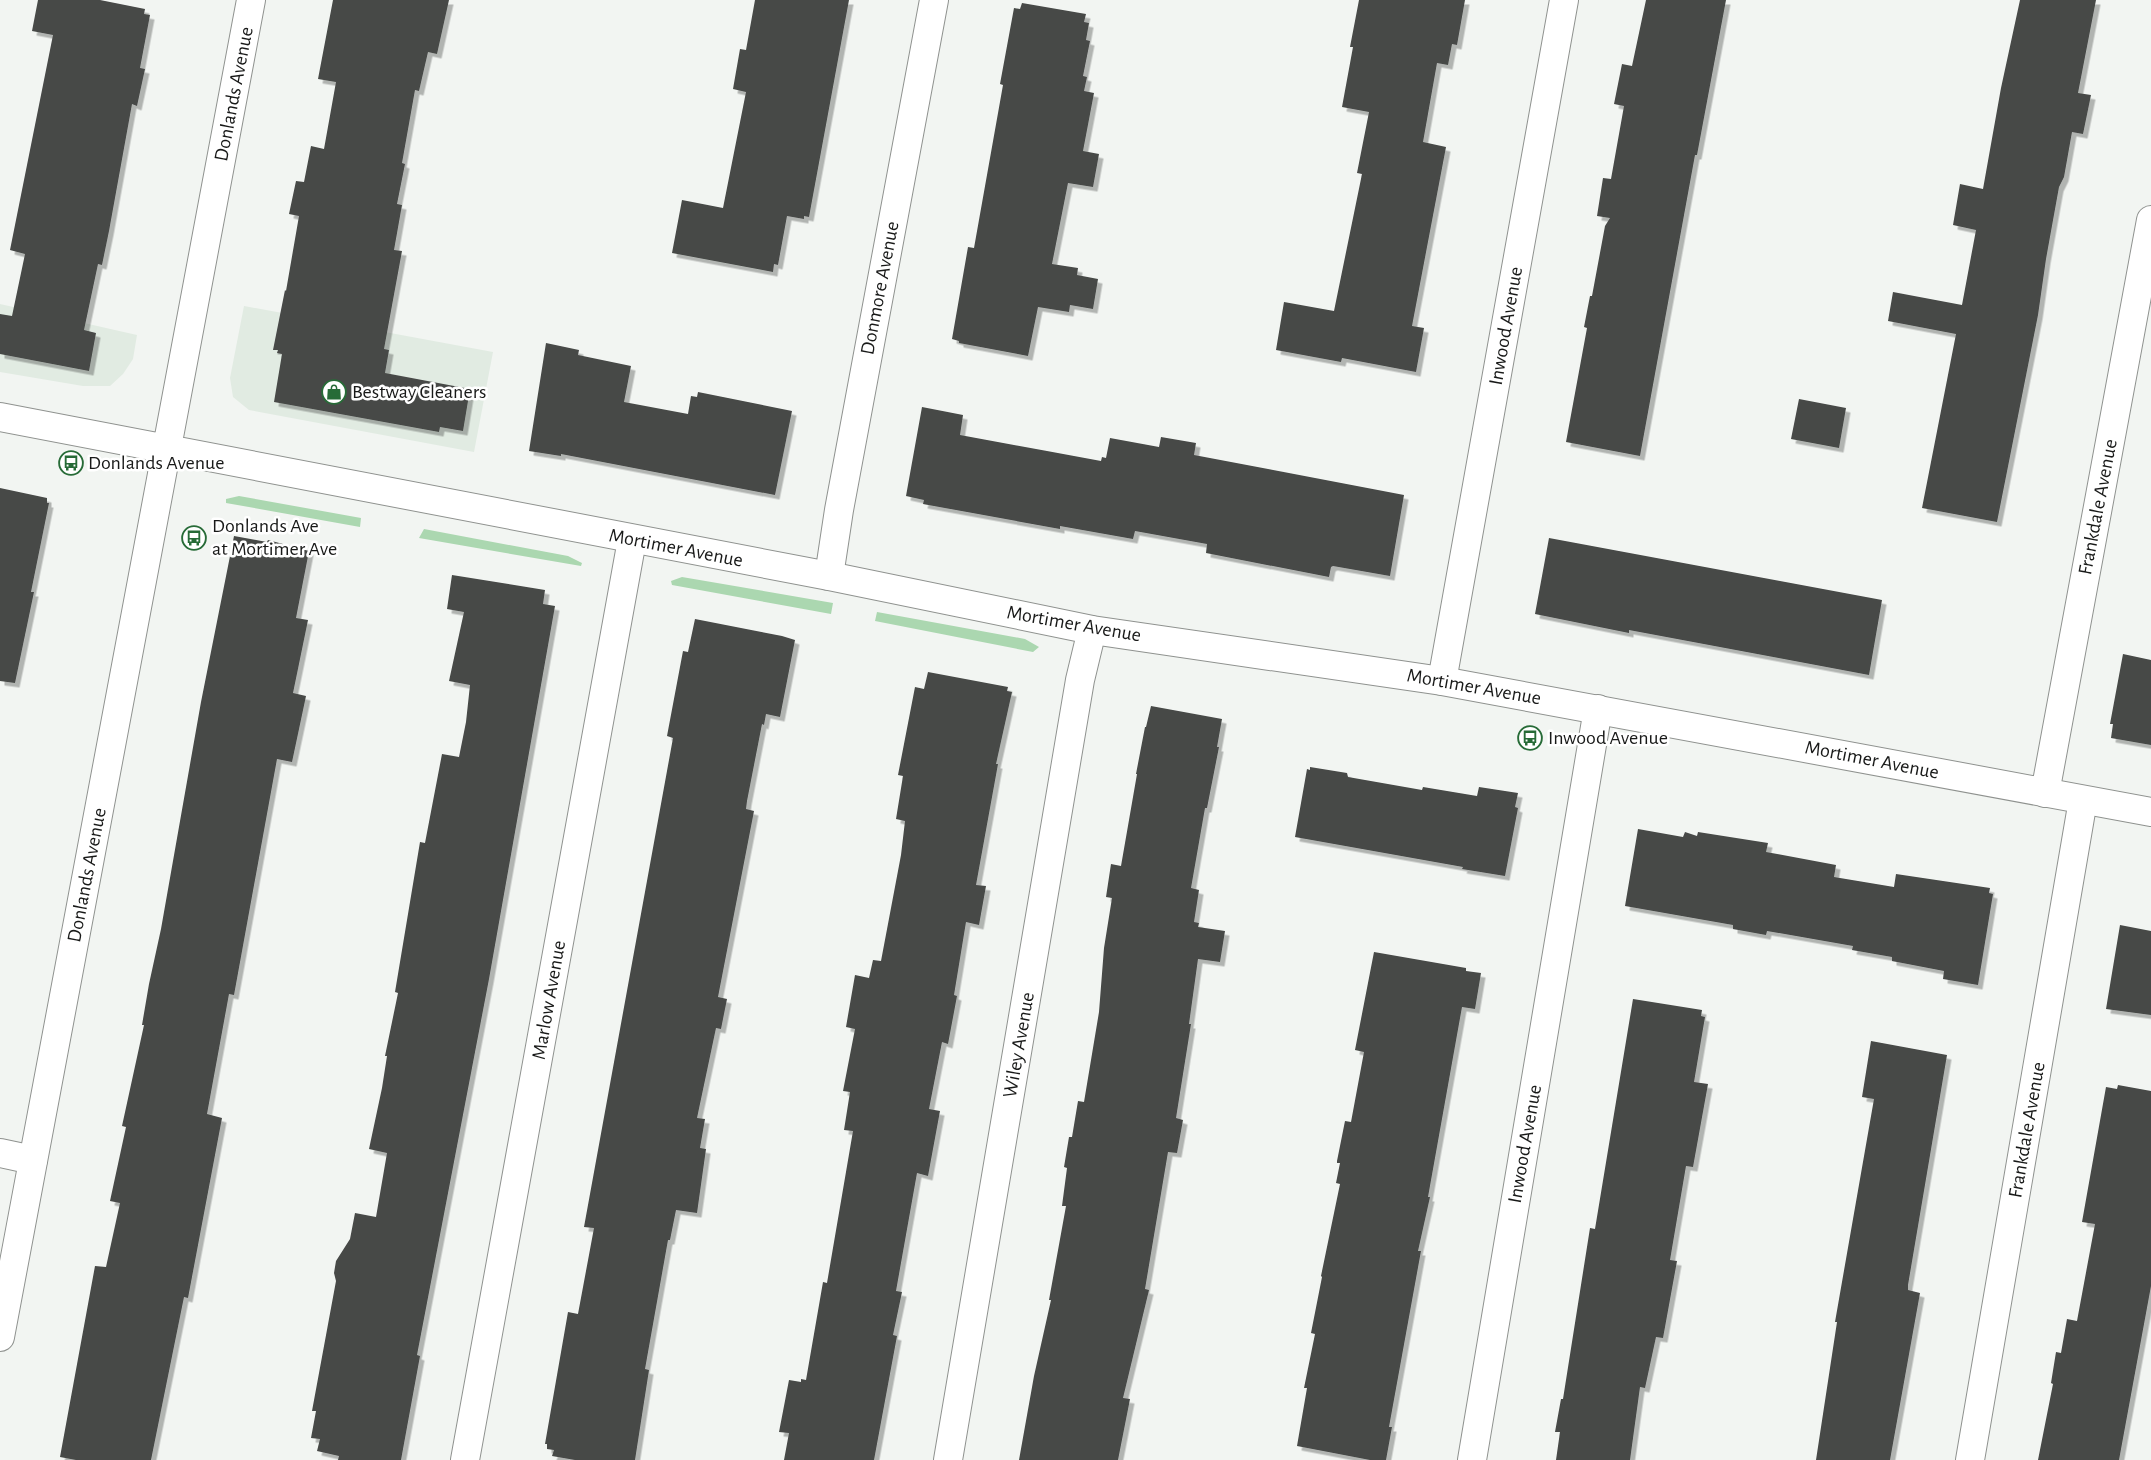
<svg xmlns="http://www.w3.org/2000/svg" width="2151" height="1460" viewBox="0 0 2151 1460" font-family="'Alegreya Sans',sans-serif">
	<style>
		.built { fill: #e1ebe2 }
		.green { fill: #abd7b0 }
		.building { fill: #464846; filter: url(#shadow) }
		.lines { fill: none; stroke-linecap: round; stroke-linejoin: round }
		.street-casing { stroke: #8f928f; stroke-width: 30 }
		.secondary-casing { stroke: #8f928f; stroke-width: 30 }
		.street { stroke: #fff; stroke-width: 28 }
		.secondary { stroke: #fff; stroke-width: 28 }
		.labels { text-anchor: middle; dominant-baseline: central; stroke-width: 5; stroke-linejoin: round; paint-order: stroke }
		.street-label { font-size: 20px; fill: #181918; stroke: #fff }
		.poi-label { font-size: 20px; fill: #181918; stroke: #fff; text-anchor: start }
	</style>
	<defs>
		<filter id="shadow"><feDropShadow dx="4.5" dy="4.5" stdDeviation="0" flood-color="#0004"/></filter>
	</defs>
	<rect width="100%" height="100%" fill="#f2f5f2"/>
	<path class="built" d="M 0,304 L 137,335 L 133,359 L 123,374 L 110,386 L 83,386 L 0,372 Z
		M 244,306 L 493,352 L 474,452 L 249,410 L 233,397 L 230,378 Z"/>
	<path class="green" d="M 239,496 L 361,518 L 360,527 L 226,503 L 226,499 Z
		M 424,529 L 568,556 L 582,563 L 581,566 L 419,538 Z
		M 682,577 L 833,603 L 831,614 L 672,585 L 671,581 Z
		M 877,612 L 1025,639 L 1039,647 L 1033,652 L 875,621 Z"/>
	<path class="building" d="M 38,0 L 100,0 L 145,9 L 144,14 L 150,15 L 140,68 L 145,69 L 137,106 L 132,104 L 109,231 L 102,265 L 98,264 L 84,330 L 96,333 L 89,371 L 0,354 L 0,314 L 12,316 L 25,254 L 10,250 L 53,35 L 32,31 Z
		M 333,0 L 449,0 L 437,54 L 428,52 L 419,91 L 415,90 L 402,163 L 405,164 L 397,204 L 402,205 L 394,250 L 402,251 L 384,349 L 389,350 L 385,373 L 470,389 L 463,431 L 440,427 L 439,432 L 274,402 L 282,354 L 277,353 L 278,350 L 273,350 L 285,290 L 286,291 L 299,216 L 289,214 L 296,181 L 304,182 L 311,146 L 324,149 L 336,82 L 318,79 Z
		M 755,0 L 849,0 L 809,217 L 804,216 L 804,219 L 787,216 L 778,265 L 774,264 L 773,272 L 672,253 L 682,200 L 723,208 L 746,92 L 733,89 L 740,49 L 746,50 Z
		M 1359,0 L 1465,0 L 1457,45 L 1452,44 L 1448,65 L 1437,63 L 1423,142 L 1446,147 L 1412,326 L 1424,328 L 1416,372 L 1342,358 L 1341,362 L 1276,350 L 1284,302 L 1334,311 L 1362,174 L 1357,173 L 1369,112 L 1342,107 L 1353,47 L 1350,47 Z
		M 1646,0 L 1726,0 L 1697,155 L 1695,155 L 1640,456 L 1566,442 L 1587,328 L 1584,327 L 1590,296 L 1592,296 L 1605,226 L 1610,218 L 1597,216 L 1603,178 L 1611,179 L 1624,106 L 1614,104 L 1622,64 L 1632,66 Z
		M 2020,0 L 2096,0 L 2078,93 L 2091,95 L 2083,134 L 2072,132 L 2064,177 L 2059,187 L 2046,259 L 2038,315 L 1997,522 L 1922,508 L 1956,334 L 1888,321 L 1893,292 L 1962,305 L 1976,230 L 1953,225 L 1960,184 L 1983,189 L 2001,88 Z
		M 1022,3 L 1086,14 L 1084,22 L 1089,23 L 1086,40 L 1090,41 L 1083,76 L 1087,77 L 1084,91 L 1094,93 L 1083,151 L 1099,154 L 1093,187 L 1068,183 L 1052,264 L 1078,268 L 1077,275 L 1098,279 L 1093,309 L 1070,305 L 1069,312 L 1038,307 L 1028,356 L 959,343 L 959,341 L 952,339 L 968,247 L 974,248 L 1003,85 L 1000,84 L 1014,8 L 1020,9 Z
		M 546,343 L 579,350 L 578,355 L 631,366 L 624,402 L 688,414 L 691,396 L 697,397 L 698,392 L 792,411 L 775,495 L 561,454 L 561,456 L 529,451 Z
		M 1799,399 L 1846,408 L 1839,448 L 1791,439 Z
		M 922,407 L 963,415 L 960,435 L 1047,451 L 1101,461 L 1102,457 L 1106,458 L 1110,438 L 1159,447 L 1161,437 L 1196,443 L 1194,455 L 1404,495 L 1390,576 L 1333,566 L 1331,567 L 1329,577 L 1206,553 L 1207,544 L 1135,531 L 1133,539 L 1060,526 L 1060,529 L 923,504 L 924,500 L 906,496 Z
		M 0,488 L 47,498 L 47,503 L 49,503 L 31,592 L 34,592 L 15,683 L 0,681 Z
		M 234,536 L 267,542 L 268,540 L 309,551 L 296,618 L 308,620 L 293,693 L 306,696 L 292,762 L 277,759 L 234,995 L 229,994 L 207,1114 L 222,1118 L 188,1298 L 184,1297 L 151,1460 L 76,1460 L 60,1457 L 95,1266 L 106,1267 L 120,1203 L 110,1201 L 126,1127 L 122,1126 L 144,1025 L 142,1025 L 149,984 L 161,929 L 201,702 Z
		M 1549,538 L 1882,600 L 1869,675 L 1629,630 L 1629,633 L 1535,614 Z
		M 452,575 L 545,590 L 543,604 L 555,606 L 489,979 L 417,1355 L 420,1356 L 401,1460 L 338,1460 L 339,1456 L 317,1451 L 320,1439 L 311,1438 L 316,1411 L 312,1411 L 336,1281 L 334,1273 L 336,1261 L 350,1239 L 355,1213 L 376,1217 L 387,1153 L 369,1149 L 382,1088 L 387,1056 L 385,1056 L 398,993 L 395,992 L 420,842 L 425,843 L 442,754 L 459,757 L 466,722 L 470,685 L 449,681 L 464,612 L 447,609 Z
		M 695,619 L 782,636 L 795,640 L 780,717 L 766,714 L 764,725 L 762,724 L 747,801 L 746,809 L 754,811 L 718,997 L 727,999 L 721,1029 L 716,1028 L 697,1118 L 705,1119 L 700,1148 L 706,1149 L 697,1213 L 676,1210 L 670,1240 L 668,1240 L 645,1369 L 649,1370 L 635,1460 L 575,1460 L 552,1456 L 554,1450 L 547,1449 L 547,1444 L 545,1444 L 568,1312 L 578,1314 L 594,1228 L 584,1227 L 673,738 L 667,736 L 683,651 L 688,652 Z
		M 2123,654 L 2151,660 L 2151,745 L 2111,738 L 2113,724 L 2110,724 Z
		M 928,672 L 1008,687 L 1007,691 L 1012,692 L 996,764 L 998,764 L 976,885 L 986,886 L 979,925 L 966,922 L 954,995 L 957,996 L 948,1044 L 942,1042 L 929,1109 L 940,1111 L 928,1176 L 917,1173 L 896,1291 L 902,1292 L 893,1335 L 897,1336 L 874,1460 L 784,1460 L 789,1433 L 779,1432 L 789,1380 L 801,1382 L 801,1379 L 806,1380 L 823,1282 L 827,1283 L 853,1131 L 844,1130 L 850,1092 L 843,1091 L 855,1029 L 846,1027 L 855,975 L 869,978 L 873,960 L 881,961 L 901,855 L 905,821 L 896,819 L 903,776 L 898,775 L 915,687 L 924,689 Z
		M 1151,706 L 1222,719 L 1217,747 L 1219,747 L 1207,808 L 1205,808 L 1191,888 L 1199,890 L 1194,922 L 1199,923 L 1198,927 L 1225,931 L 1220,962 L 1198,959 L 1189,1024 L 1191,1024 L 1176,1118 L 1183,1120 L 1177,1153 L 1168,1152 L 1145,1289 L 1149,1290 L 1123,1398 L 1130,1399 L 1118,1460 L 1019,1460 L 1034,1376 L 1051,1300 L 1049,1300 L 1066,1206 L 1062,1206 L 1067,1168 L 1064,1167 L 1069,1137 L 1072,1137 L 1078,1101 L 1084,1102 L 1099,1012 L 1104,948 L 1112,898 L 1106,897 L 1111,864 L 1121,866 L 1137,774 L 1136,774 L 1145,727 L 1146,727 Z
		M 1310,767 L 1347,773 L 1348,777 L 1422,790 L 1423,787 L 1477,796 L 1479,787 L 1518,793 L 1515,807 L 1518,808 L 1505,876 L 1462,869 L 1463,867 L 1295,837 L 1307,769 L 1310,770 Z
		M 1638,829 L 1683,837 L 1685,832 L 1697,836 L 1698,832 L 1768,843 L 1766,852 L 1836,865 L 1834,877 L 1894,887 L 1896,874 L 1990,888 L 1989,893 L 1993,894 L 1978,985 L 1943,979 L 1944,971 L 1892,961 L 1892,957 L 1852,950 L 1853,946 L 1767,931 L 1766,935 L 1733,929 L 1733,925 L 1625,906 Z
		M 2120,925 L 2151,931 L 2151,1015 L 2106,1009 Z
		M 1374,952 L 1466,968 L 1466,971 L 1481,973 L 1475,1009 L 1462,1007 L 1428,1197 L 1430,1197 L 1418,1251 L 1421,1251 L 1389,1427 L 1392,1427 L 1386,1460 L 1370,1460 L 1297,1446 L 1307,1388 L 1304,1388 L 1315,1334 L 1311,1333 L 1322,1277 L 1321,1276 L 1340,1184 L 1336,1183 L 1340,1163 L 1337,1163 L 1337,1161 L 1345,1121 L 1351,1122 L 1364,1052 L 1355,1050 Z
		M 1633,999 L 1702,1010 L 1701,1016 L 1705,1017 L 1694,1082 L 1708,1084 L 1693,1167 L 1686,1166 L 1670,1260 L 1677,1261 L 1663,1338 L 1656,1337 L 1645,1388 L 1640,1387 L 1630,1460 L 1556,1460 L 1560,1432 L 1555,1432 L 1561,1399 L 1563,1399 L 1590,1228 L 1595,1229 Z
		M 1871,1041 L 1947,1055 L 1908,1285 L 1908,1290 L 1920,1293 L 1890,1460 L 1816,1460 L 1837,1322 L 1835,1322 L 1874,1099 L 1862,1097 Z
		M 2118,1085 L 2151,1091 L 2151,1286 L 2119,1460 L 2038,1460 L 2053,1384 L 2051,1383 L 2056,1352 L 2061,1353 L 2067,1319 L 2077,1321 L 2095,1224 L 2082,1222 L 2106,1087 L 2117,1089 Z"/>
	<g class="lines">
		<g class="street-casing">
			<path id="street" d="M 829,576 L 839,510 L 934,0
				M 1442,681 L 1564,0
				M 2045,793 L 2151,220
				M 0,1153 L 33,1160
				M 465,1460 L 632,540
				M 948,1460 L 1080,680 L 1092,630
				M 1472,1460 L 1598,709
				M 1970,1460 L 2083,800"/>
		</g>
		<g class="secondary-casing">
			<path id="secondary" d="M 0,417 L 829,576 L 1092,630 L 1442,681 L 2151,812
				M 0,1337 L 251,0"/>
		</g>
		<use href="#street" class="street"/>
		<use href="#secondary" class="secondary"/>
	</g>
	<defs>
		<g id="shop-ring" transform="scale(1.25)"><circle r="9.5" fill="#fff" stroke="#276b37" stroke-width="1.5"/><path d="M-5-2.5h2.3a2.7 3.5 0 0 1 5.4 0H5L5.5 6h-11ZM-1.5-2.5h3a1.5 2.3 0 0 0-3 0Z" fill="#276b37"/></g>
		<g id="bus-ring" transform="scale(1.25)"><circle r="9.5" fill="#fff" stroke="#276b37" stroke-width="1.5"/><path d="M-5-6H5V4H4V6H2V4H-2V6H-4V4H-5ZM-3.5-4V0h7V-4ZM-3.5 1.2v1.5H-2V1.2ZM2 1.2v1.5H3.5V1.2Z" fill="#276b37"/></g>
	</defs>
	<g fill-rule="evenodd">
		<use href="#shop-ring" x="334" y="392"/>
		<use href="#bus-ring" x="71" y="463"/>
		<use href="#bus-ring" x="194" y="538"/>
		<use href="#bus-ring" x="1530" y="738"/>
	</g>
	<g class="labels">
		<g class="street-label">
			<text transform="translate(234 94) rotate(-79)">Donlands Avenue</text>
			<text transform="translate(880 288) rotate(-79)">Donmore Avenue</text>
			<text transform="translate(1506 326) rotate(-80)">Inwood Avenue</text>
			<text transform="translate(2098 507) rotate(-79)">Frankdale Avenue</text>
			<text transform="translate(676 548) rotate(11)">Mortimer Avenue</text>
			<text transform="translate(1074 624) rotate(10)">Mortimer Avenue</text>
			<text transform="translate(1474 687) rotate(10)">Mortimer Avenue</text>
			<text transform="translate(1872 760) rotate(11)">Mortimer Avenue</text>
			<text transform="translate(87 875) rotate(-79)">Donlands Avenue</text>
			<text transform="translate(549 1000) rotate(-80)">Marlow Avenue</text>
			<text transform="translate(1019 1045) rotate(-80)">Wiley Avenue</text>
			<text transform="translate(2027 1130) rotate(-80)">Frankdale Avenue</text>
			<text transform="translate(1525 1144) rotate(-80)">Inwood Avenue</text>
		</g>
		<g class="poi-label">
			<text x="352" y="392">Bestway Cleaners</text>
			<text x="88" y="463">Donlands Avenue</text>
			<text x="212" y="526">Donlands Ave<tspan x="212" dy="23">at Mortimer Ave</tspan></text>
			<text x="1548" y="738">Inwood Avenue</text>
		</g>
	</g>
</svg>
